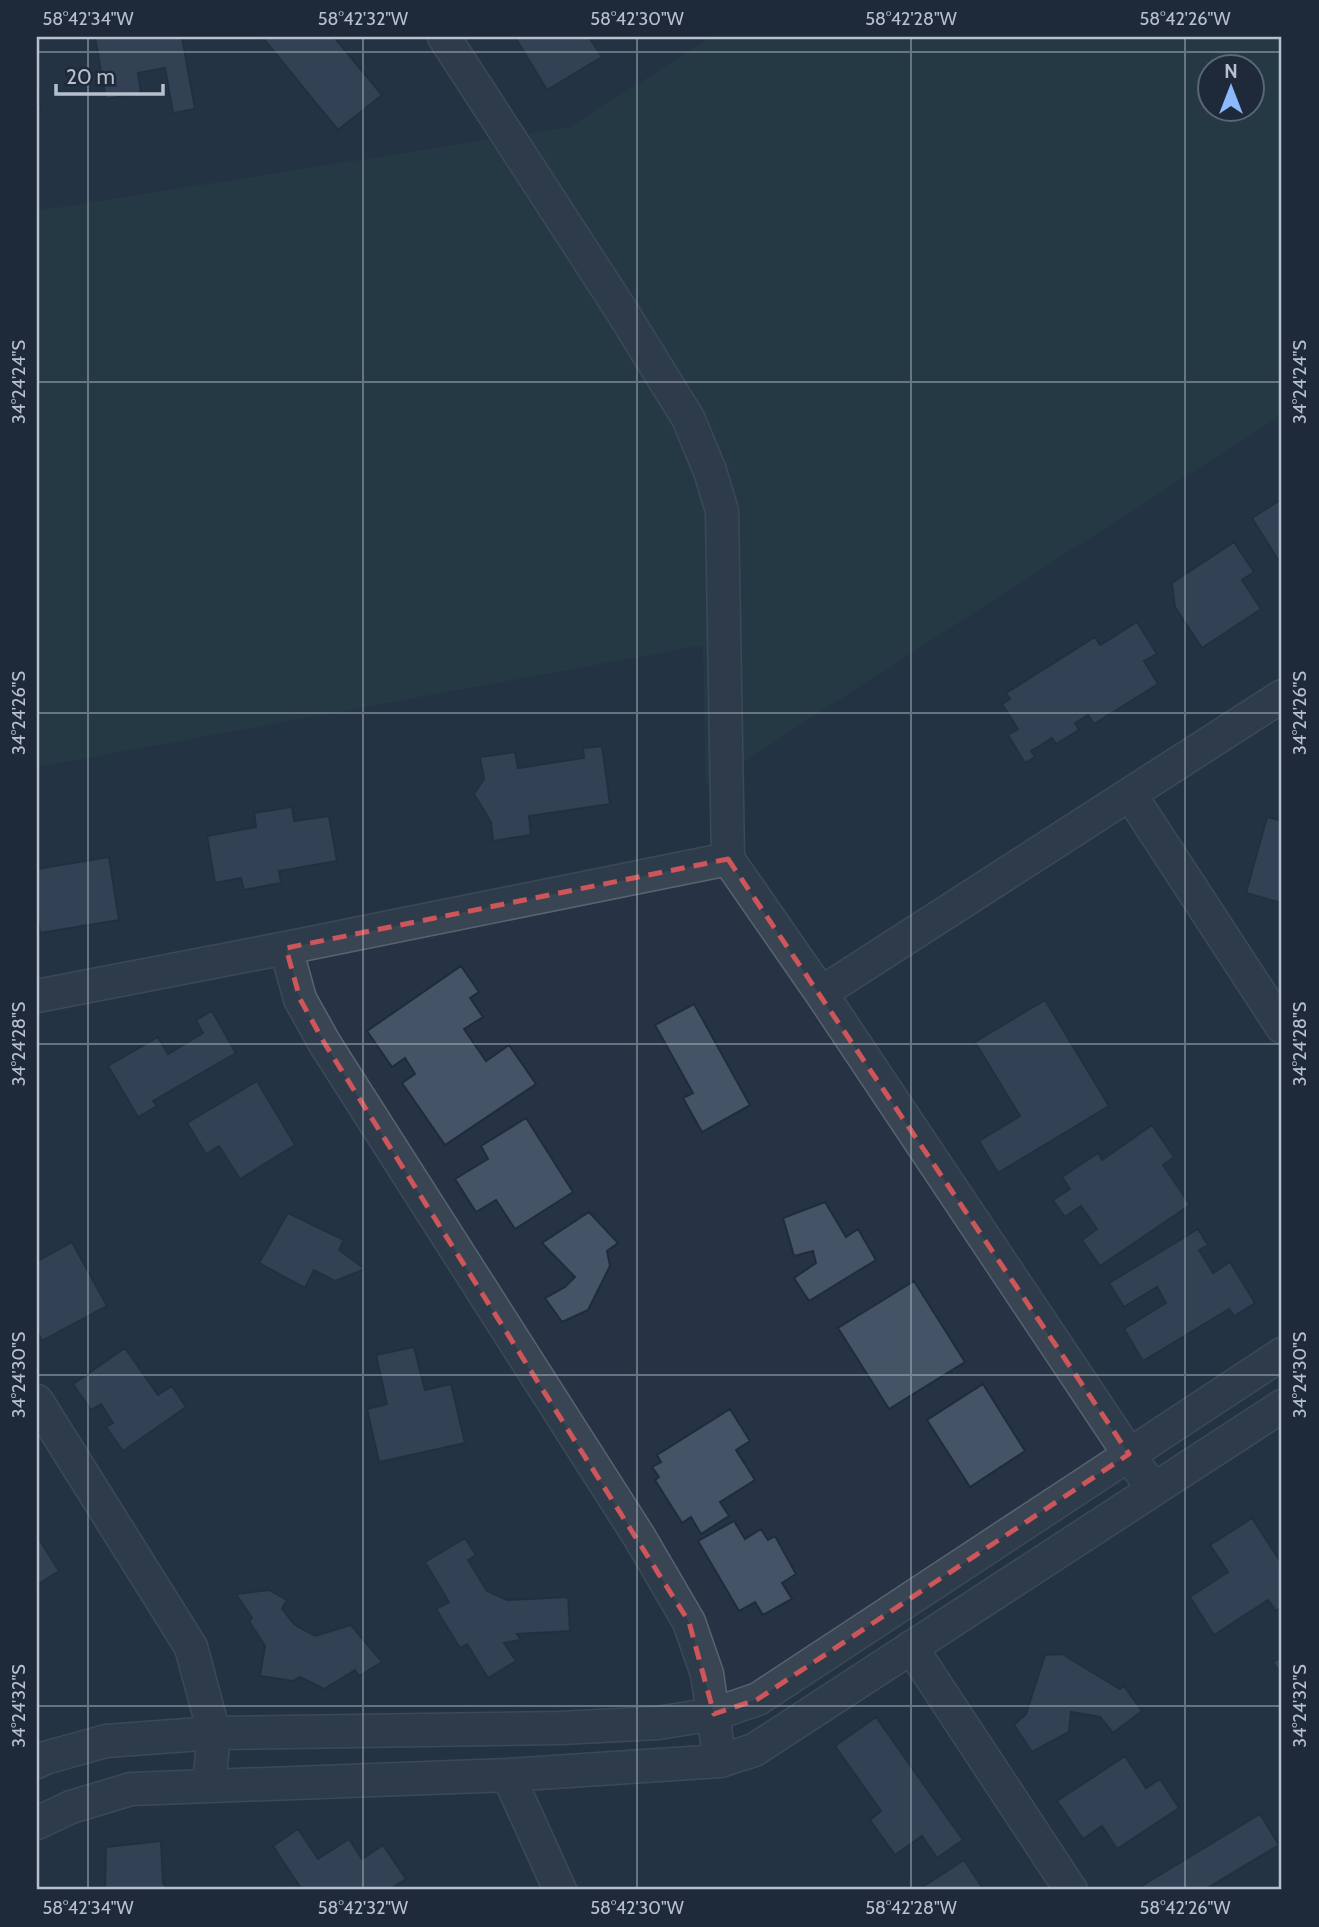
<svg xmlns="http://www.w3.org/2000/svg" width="1319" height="1927" viewBox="0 0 1319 1927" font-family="Cabin,sans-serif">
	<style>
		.green { fill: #274245; fill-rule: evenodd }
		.building { fill: #445366; stroke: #202c3b; stroke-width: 2 }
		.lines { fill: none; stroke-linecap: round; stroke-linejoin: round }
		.minor-casing { stroke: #586371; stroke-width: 35 }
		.minor { stroke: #3a4553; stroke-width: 32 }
		.marked { fill: none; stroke: #cd565a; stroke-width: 5; stroke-dasharray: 14 9; stroke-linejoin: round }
		.ticks { fill: none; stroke: #b7c0cd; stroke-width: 2; stroke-opacity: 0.45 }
		.neatline { fill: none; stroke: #b7c0cd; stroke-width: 2.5 }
		.ticks-label { font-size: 18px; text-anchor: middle; fill: #b7c0cd }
	</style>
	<rect width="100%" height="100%" fill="#253344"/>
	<path class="green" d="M 712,37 L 1282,37 L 1282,414 L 706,785 L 703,645 L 37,767 L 37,211 L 570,127 ZM 1210,66 L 1252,66 L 1252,108 L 1210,108 Z"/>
	<path class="building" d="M 95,37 L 182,37 L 195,109 L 173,113 L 165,68 L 138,73 L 141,93 L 106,99 Z
		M 262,37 L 334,37 L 382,95 L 338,130 Z
		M 515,37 L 589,37 L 602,57 L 547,90 Z
		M 37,86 L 41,110 L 37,111 Z
		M 1282,499 L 1282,566 L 1252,518 Z
		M 1234,542 L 1254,572 L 1242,580 L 1261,609 L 1202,648 L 1175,607 L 1172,583 Z
		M 1137,622 L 1157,654 L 1144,661 L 1158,684 L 1094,724 L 1088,715 L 1075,723 L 1079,730 L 1056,744 L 1052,738 L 1031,751 L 1035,757 L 1025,763 L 1008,735 L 1018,729 L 1002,704 L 1010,699 L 1006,693 L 1095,637 L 1100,645 Z
		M 602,746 L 610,804 L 529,816 L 531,835 L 493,841 L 491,822 L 474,794 L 484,779 L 480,757 L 515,752 L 518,768 L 584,758 L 583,748 Z
		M 292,807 L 294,821 L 329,816 L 337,861 L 279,871 L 281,883 L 244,890 L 241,878 L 215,883 L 207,836 L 256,827 L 254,813 Z
		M 1267,817 L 1282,821 L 1282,903 L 1246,893 Z
		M 109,857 L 119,920 L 40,933 L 37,911 L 37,869 Z
		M 461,966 L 479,992 L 470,998 L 483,1017 L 464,1029 L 486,1061 L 509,1045 L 536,1084 L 445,1145 L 402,1083 L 415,1074 L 405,1058 L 392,1067 L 367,1031 Z
		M 1045,1000 L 1109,1106 L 998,1173 L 979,1141 L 1020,1116 L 975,1042 Z
		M 694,1004 L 750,1105 L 702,1132 L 683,1098 L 693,1093 L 655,1025 Z
		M 212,1011 L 236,1053 L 153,1101 L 157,1106 L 138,1117 L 108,1066 L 158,1037 L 168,1054 L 203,1033 L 196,1020 Z
		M 257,1081 L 295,1145 L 240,1179 L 219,1146 L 206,1154 L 187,1123 Z
		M 526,1118 L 573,1192 L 515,1229 L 496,1200 L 476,1212 L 455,1179 L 488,1159 L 481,1146 Z
		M 1152,1125 L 1174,1157 L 1163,1165 L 1190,1205 L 1100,1266 L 1082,1240 L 1097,1229 L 1081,1206 L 1065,1217 L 1053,1200 L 1070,1189 L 1062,1177 L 1098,1153 L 1102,1160 Z
		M 825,1202 L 846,1237 L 858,1229 L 876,1260 L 809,1301 L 794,1278 L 816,1263 L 813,1251 L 794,1256 L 783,1218 Z
		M 589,1212 L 618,1243 L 607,1251 L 610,1266 L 588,1310 L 562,1322 L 545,1298 L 565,1287 L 575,1277 L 542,1243 Z
		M 288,1213 L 344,1240 L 339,1250 L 365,1269 L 335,1281 L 314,1270 L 305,1288 L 259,1263 Z
		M 1198,1229 L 1208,1245 L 1199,1250 L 1213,1273 L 1230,1262 L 1255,1303 L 1234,1316 L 1229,1309 L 1143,1361 L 1124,1329 L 1166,1303 L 1157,1287 L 1124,1307 L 1109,1283 Z
		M 72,1242 L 107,1306 L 42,1341 L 37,1331 L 37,1261 Z
		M 914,1281 L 965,1362 L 889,1409 L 838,1328 Z
		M 414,1347 L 425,1390 L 451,1384 L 465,1443 L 379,1462 L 367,1409 L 387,1404 L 376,1355 Z
		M 125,1348 L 158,1395 L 172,1386 L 186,1407 L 123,1451 L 106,1427 L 113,1423 L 101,1404 L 91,1410 L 73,1384 Z
		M 983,1384 L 1025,1451 L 970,1487 L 927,1420 Z
		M 730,1409 L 750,1441 L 736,1450 L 755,1480 L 720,1502 L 729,1516 L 701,1534 L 691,1517 L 682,1523 L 655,1480 L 659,1477 L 652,1467 L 661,1462 L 657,1455 Z
		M 1252,1518 L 1282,1564 L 1282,1607 L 1276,1611 L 1268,1600 L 1214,1635 L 1190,1597 L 1228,1572 L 1210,1545 Z
		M 734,1521 L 745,1539 L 761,1529 L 768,1540 L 775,1536 L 796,1574 L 782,1583 L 792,1599 L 763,1615 L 755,1602 L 739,1611 L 698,1541 Z
		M 37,1536 L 59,1571 L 37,1585 Z
		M 465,1538 L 476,1555 L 468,1560 L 487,1591 L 507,1600 L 568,1597 L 570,1631 L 517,1634 L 521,1640 L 504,1643 L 516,1661 L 488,1678 L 467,1644 L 460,1648 L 436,1609 L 449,1602 L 425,1562 Z
		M 269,1590 L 287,1600 L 282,1609 L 295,1625 L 315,1636 L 351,1625 L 382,1662 L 359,1676 L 355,1670 L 324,1689 L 300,1677 L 293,1681 L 260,1676 L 265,1646 L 249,1621 L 252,1618 L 236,1594 Z
		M 1062,1654 L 1120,1689 L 1124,1686 L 1142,1711 L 1113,1733 L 1100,1717 L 1071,1712 L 1069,1732 L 1032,1752 L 1014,1725 L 1026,1714 L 1045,1655 Z
		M 1282,1657 L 1282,1676 L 1273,1662 Z
		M 876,1717 L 963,1840 L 937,1858 L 922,1836 L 895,1855 L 870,1820 L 881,1811 L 835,1746 Z
		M 1125,1756 L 1146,1788 L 1160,1779 L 1179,1808 L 1117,1849 L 1102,1826 L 1083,1839 L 1057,1801 Z
		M 1260,1814 L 1279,1845 L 1204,1890 L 1135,1890 Z
		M 298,1829 L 318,1859 L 349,1839 L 362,1859 L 383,1845 L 406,1879 L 389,1890 L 302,1890 L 273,1846 Z
		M 161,1841 L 163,1883 L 168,1890 L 105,1890 L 106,1847 Z
		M 964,1860 L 984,1890 L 918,1890 Z"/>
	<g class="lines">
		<g class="minor-casing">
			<path id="minor" d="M 444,37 L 623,313 L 688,418 L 710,471 L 722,511 L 728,859 L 821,993 L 1153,1490
				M 1130,794 L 1282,1027
				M 286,948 L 300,999 L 325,1044 L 640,1538 L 689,1622 L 707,1674 L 720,1761
				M 821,993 L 1282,696
				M 37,996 L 286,948 L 728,859
				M 37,1401 L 191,1647 L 214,1733 L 209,1786
				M 911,1647 L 1071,1890
				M 37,1762 L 45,1758 L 106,1741 L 214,1733 L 560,1728 L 658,1723 L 714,1714 L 758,1699 L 1282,1354
				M 508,1775 L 560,1890
				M 37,1823 L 71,1807 L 131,1789 L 508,1775 L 720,1761 L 754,1750 L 1282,1406"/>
		</g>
		<use href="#minor" class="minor"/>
	</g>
	<path d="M0 0H1319V1927H0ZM 728,859 L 1129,1454 L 758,1699 L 714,1714 L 689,1622 L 325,1044 L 300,999 L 286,948 Z" fill="#253344" fill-opacity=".55" fill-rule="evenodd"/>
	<path class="marked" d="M 728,859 L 1129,1454 L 758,1699 L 714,1714 L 689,1622 L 325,1044 L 300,999 L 286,948 Z"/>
	<path class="ticks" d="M 88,37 L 88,1890M 363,37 L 363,1890M 637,37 L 637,1890M 911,37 L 911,1890M 1185,37 L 1185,1890M 37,52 L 1282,52M 37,382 L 1282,382M 37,713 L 1282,713M 37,1044 L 1282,1044M 37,1375 L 1282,1375M 37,1706 L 1282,1706"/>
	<rect width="1319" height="1927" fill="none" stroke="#1e2a39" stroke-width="77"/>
	<g transform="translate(1231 88)"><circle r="33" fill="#1e2a39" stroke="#5b6674" stroke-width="2"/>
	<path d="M0-5L12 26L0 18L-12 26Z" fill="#8bb9fe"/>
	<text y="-10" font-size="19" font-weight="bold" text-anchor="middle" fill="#b7c0cd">N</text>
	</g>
	<path d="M56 84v10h107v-10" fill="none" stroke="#b7c0cd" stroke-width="3.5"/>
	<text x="66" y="84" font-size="21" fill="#b7c0cd" stroke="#1e2a39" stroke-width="5" paint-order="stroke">20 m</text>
	<rect x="38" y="38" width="1242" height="1850" class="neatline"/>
	<g class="ticks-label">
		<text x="88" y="25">58°42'34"W</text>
		<text x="363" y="25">58°42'32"W</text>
		<text x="637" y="25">58°42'30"W</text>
		<text x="911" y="25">58°42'28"W</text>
		<text x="1185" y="25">58°42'26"W</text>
		<text transform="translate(19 382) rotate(-90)" y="6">34°24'24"S</text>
		<text transform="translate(1300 382) rotate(-90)" y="6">34°24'24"S</text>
		<text transform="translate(19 713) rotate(-90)" y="6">34°24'26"S</text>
		<text transform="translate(1300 713) rotate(-90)" y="6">34°24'26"S</text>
		<text transform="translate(19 1044) rotate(-90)" y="6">34°24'28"S</text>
		<text transform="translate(1300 1044) rotate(-90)" y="6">34°24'28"S</text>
		<text transform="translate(19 1375) rotate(-90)" y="6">34°24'30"S</text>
		<text transform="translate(1300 1375) rotate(-90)" y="6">34°24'30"S</text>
		<text transform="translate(19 1706) rotate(-90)" y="6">34°24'32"S</text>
		<text transform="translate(1300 1706) rotate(-90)" y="6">34°24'32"S</text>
		<text x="88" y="1914">58°42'34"W</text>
		<text x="363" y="1914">58°42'32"W</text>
		<text x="637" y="1914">58°42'30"W</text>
		<text x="911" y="1914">58°42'28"W</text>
		<text x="1185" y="1914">58°42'26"W</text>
	</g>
</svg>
